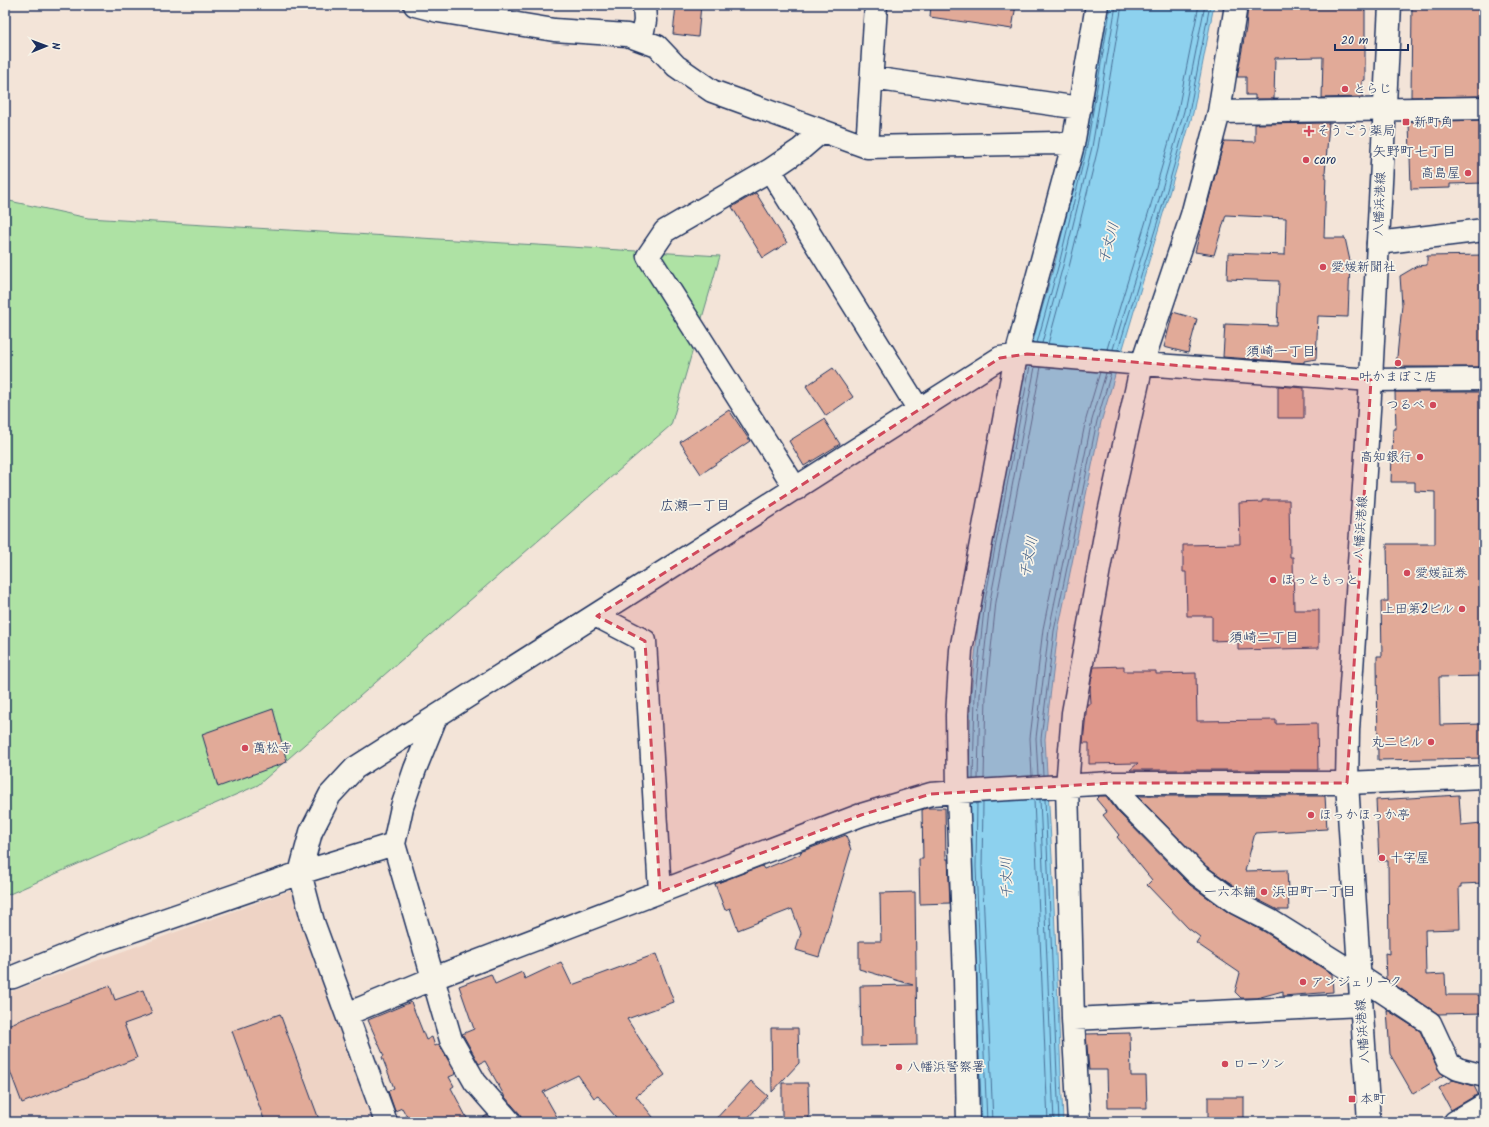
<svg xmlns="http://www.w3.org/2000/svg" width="1489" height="1127" viewBox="0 0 1489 1127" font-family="Kalam,'Klee One',sans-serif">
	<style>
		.built { fill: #eed3c5 }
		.green { fill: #aee2a4; stroke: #648881 }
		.water { fill: #8dd1ee; stroke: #5f90b4 }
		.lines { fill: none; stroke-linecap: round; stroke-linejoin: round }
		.shore { stroke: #497098; stroke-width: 1 }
		.building { fill: #e1aa98; stroke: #1b2f5e }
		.street-casing { stroke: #1b2f5e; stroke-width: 25 }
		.primary-casing { stroke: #1b2f5e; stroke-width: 25 }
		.street { stroke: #f7f3e8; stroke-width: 22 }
		.primary { stroke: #f7f3e8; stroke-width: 22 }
		.marked { fill: #d1495b; fill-opacity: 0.2; stroke: #d1495b; stroke-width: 3; stroke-dasharray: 8 5; stroke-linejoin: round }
		.poi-dot { fill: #d1495b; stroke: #f7f3e8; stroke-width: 1.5 }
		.labels { text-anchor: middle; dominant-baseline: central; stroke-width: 3.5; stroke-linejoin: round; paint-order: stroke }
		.poi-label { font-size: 13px; fill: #1b2f5e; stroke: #f7f3e8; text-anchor: start }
		.street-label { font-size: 13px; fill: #1b2f5e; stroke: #f7f3e8 }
		.neighbourhood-label { font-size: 14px; fill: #1b2f5e; stroke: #f7f3e8 }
		.water-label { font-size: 14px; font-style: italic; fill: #385882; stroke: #f7f3e8 }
	</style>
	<rect width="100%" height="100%" fill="#f3e4d8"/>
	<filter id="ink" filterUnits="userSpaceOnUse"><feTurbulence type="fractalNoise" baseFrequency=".025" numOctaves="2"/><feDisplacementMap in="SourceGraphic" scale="8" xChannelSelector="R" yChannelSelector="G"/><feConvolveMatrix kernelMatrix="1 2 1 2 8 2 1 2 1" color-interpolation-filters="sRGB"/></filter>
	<g filter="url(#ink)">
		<path class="built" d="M 292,890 L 372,1122 L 5,1122 L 5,992 L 13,991 Z"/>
		<path class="green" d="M 5,200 L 88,218 L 720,256 L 671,425 L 258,785 L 5,896 Z"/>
		<path class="water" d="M 1107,5 L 1214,5 L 1193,113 L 1101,422 L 1058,631 L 1045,739 L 1052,858 L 1063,1122 L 978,1122 L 967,867 L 971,694 L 981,599 L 1024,373 L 1056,259 L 1083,145 Z"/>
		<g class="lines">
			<path class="shore" d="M 1037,343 L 1060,260 L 1087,146 L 1111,5
				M 1042,343 L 1064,262 L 1092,147 L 1116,5
				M 1048,344 L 1070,263 L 1098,148 L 1122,5
				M 1107,349 L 1152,201 L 1178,110 L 1199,5
				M 1113,349 L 1158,203 L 1184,111 L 1205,5
				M 1118,350 L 1163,204 L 1189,113 L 1210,5
				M 1038,775 L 1036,738 L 1049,630 L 1092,420 L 1106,373
				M 1043,775 L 1041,739 L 1054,631 L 1097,421 L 1111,373
				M 1032,776 L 1030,738 L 1043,629 L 1086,419 L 1100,372
				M 984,778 L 986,695 L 996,602 L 1041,367
				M 973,779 L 975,694 L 985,600 L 1030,366
				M 978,779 L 980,695 L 990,601 L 1035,367
				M 1040,799 L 1054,1122
				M 1045,799 L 1059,1122
				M 1034,800 L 1048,1122
				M 977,803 L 976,867 L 987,1122
				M 983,803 L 982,867 L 993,1122
				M 978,1035 L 982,1122"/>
		</g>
		<path class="building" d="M 676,5 L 701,5 L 698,37 L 673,34 Z
			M 931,5 L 1016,5 L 1012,29 L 930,17 Z
			M 1248,5 L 1365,5 L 1365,80 L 1362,81 L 1363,97 L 1322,98 L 1323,57 L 1275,58 L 1274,99 L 1255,99 L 1255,95 L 1246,95 L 1246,77 L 1237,77 L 1246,28 Z
			M 1412,5 L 1484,5 L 1484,96 L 1411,97 Z
			M 1484,120 L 1484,183 L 1450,184 L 1450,188 L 1411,189 L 1409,122 Z
			M 1329,123 L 1325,174 L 1326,174 L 1324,238 L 1345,238 L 1350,261 L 1348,317 L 1318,316 L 1316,359 L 1304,361 L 1304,363 L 1223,357 L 1225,324 L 1277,326 L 1279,281 L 1227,279 L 1228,253 L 1285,255 L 1286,218 L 1226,215 L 1214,255 L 1195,252 L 1224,141 L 1255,142 L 1255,124 Z
			M 756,193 L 787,243 L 763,258 L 732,207 Z
			M 1484,255 L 1484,367 L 1396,367 L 1402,305 L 1400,276 L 1417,266 L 1427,265 L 1427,256 Z
			M 1173,312 L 1197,319 L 1188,353 L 1164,347 Z
			M 833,368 L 853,397 L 826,416 L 806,386 Z
			M 1278,386 L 1304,388 L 1304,418 L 1278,418 Z
			M 1395,392 L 1484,392 L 1484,676 L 1439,677 L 1440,725 L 1484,724 L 1484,758 L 1378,760 L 1377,656 L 1382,656 L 1381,601 L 1388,601 L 1387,544 L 1435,544 L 1435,492 L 1415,491 L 1415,482 L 1391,482 L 1393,429 L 1396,429 Z
			M 729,410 L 750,441 L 701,474 L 680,442 Z
			M 824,419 L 840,444 L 804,466 L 789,441 Z
			M 1262,500 L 1289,500 L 1290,557 L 1293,557 L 1294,610 L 1319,610 L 1319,648 L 1238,650 L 1238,640 L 1212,641 L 1212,616 L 1187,616 L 1186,572 L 1183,572 L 1183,545 L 1240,544 L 1239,503 L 1262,502 Z
			M 1124,666 L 1124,671 L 1156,671 L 1156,674 L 1196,673 L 1197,721 L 1276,720 L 1276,724 L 1317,723 L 1318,770 L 1130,770 L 1138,763 L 1089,764 L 1089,743 L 1083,743 L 1087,704 L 1091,704 L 1090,687 L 1094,667 Z
			M 273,709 L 287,762 L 218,787 L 202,734 Z
			M 1459,795 L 1461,825 L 1482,823 L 1484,883 L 1461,884 L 1461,887 L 1459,887 L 1460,929 L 1425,930 L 1426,975 L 1445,974 L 1446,995 L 1484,995 L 1484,1013 L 1438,1014 L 1386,979 L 1385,953 L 1389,954 L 1388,861 L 1379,861 L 1376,800 Z
			M 1099,796 L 1106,796 L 1118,812 L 1190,885 L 1229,913 L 1265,932 L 1332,974 L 1333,992 L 1283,996 L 1283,991 L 1257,998 L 1241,998 L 1235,992 L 1240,973 L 1196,943 L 1200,937 L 1188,928 L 1147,885 L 1152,880 L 1117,837 L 1119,835 L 1103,815 L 1107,812 L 1096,799 Z
			M 1137,796 L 1325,796 L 1327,829 L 1255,833 L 1245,871 L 1287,870 L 1289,910 L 1278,910 L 1243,892 L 1206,866 Z
			M 926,808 L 945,808 L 946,859 L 948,859 L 950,903 L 920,904 L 919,859 L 923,859 L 922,810 Z
			M 846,835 L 851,850 L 819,957 L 796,950 L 801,933 L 792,909 L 738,930 L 730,908 L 725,910 L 715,884 L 762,866 L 764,869 L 801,854 L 800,852 Z
			M 915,892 L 917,1045 L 861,1046 L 860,986 L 913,985 L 859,969 L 859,941 L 881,941 L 880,893 Z
			M 656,954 L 674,1002 L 627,1019 L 643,1044 L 665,1075 L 636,1096 L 657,1122 L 620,1122 L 598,1096 L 594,1098 L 578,1075 L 543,1092 L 560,1122 L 522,1122 L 520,1114 L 505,1097 L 485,1061 L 479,1064 L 463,1035 L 462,1034 L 474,1029 L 459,986 L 491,974 L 495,984 L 522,972 L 525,979 L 561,962 L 572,985 Z
			M 110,986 L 115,1000 L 143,990 L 152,1014 L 124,1024 L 137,1058 L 22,1103 L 5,1058 L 5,1026 Z
			M 411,1002 L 426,1040 L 432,1037 L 435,1046 L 439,1044 L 456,1074 L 449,1077 L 454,1086 L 451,1088 L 469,1122 L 410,1122 L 402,1108 L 395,1111 L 388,1091 L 394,1088 L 382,1057 L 384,1056 L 368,1020 Z
			M 1387,1010 L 1420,1031 L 1438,1069 L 1444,1075 L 1413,1094 L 1390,1054 Z
			M 280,1014 L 320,1122 L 265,1122 L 232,1031 Z
			M 771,1028 L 798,1028 L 799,1063 L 772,1092 Z
			M 1130,1033 L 1131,1076 L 1146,1076 L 1147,1108 L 1108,1108 L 1107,1070 L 1089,1070 L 1086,1034 Z
			M 1453,1080 L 1474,1086 L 1478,1094 L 1451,1110 L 1439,1088 Z
			M 751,1081 L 768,1096 L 744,1122 L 713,1122 Z
			M 782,1083 L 808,1083 L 809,1122 L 782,1122 Z
			M 1208,1097 L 1244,1097 L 1244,1122 L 1208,1122 Z
			M 487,1115 L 493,1122 L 477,1122 Z"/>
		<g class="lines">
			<g class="street-casing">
				<path id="street" d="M 415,5 L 438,11 L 554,30 L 627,35 L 657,46 L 676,66 L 712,91 L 867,147 L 1056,143 L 1073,145
					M 641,40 L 645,21 L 644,5
					M 872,78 L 1080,108
					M 1219,112 L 1484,108
					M 822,131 L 801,149 L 770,170 L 919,410
					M 867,147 L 876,5
					M 770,170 L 665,231 L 648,256 L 796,489
					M 1378,243 L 1484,230
					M 597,616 L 645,641 L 660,892
					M 1112,783 L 1127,803 L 1198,875 L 1236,903 L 1271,921 L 1359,976 L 1430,1023 L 1449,1064 L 1458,1069 L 1484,1076
					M 394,844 L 451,1040 L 475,1082 L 510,1122
					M 5,978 L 13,977 L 97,943 L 300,873 L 394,844 L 402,807 L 415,769 L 436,717
					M 347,1014 L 434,978 L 861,815 L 931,794 L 958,792 L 1112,783 L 1347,783 L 1484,777
					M 1073,1019 L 1361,1005
					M 386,1122 L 313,922 L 300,873 L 311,832 L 330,795 L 355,768 L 1000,358 L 1027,354 L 1142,364 L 1371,380 L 1484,379
					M 968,1122 L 965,978 L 958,792 L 957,715 L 961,650 L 1016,356 L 1073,145 L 1097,5
					M 1079,1122 L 1073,1019 L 1067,786 L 1073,713 L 1109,513 L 1142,364 L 1192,215 L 1219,112 L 1236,5
					M 1455,1122 L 1484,1105"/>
			</g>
			<g class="primary-casing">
				<path id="primary" d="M 1369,1122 L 1347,783 L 1348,730 L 1371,380 L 1390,5"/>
			</g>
			<use href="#street" class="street"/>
			<use href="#primary" class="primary"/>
		</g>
	</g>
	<path class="marked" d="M 1027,354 L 1371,380 L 1347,783 L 1112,783 L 931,794 L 861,815 L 660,892 L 645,641 L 597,616 L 1000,358 Z"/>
	<g class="poi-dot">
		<circle cx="1345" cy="89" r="4"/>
		<rect x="1402" y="118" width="8" height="8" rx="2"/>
		<path d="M1307 125h4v4h4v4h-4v4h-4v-4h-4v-4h4z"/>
		<circle cx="1306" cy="160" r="4"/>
		<circle cx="1468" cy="173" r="4"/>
		<circle cx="1323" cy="267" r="4"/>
		<circle cx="1398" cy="363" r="4"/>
		<circle cx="1433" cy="405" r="4"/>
		<circle cx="1420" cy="457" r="4"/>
		<circle cx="1407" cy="573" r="4"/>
		<circle cx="1273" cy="580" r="4"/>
		<circle cx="1462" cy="609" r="4"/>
		<circle cx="1431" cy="742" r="4"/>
		<circle cx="245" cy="748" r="4"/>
		<circle cx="1311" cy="815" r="4"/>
		<circle cx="1382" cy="858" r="4"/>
		<circle cx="1264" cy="892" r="4"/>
		<circle cx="1303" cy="982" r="4"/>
		<circle cx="1225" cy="1064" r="4"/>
		<circle cx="899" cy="1067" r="4"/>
		<rect x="1348" y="1095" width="8" height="8" rx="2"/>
	</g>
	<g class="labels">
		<g class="poi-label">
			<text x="1353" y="89">とらじ</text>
			<text x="1414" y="122">新町角</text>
			<text x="1317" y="131">そうごう薬局</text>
			<text x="1314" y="160">caro</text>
			<text x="1460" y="173" text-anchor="end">高島屋</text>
			<text x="1331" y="267">愛媛新聞社</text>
			<text x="1398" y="377" text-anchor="middle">叶かまぼこ店</text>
			<text x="1425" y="405" text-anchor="end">つるべ</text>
			<text x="1412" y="457" text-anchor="end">高知銀行</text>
			<text x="1415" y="573">愛媛証券</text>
			<text x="1281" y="580">ほっともっと</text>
			<text x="1454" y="609" text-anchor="end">上田第2ビル</text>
			<text x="1423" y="742" text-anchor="end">丸二ビル</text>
			<text x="253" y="748">萬松寺</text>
			<text x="1319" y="815">ほっかほっか亭</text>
			<text x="1390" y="858">十字屋</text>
			<text x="1256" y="892" text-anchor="end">一六本舗</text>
			<text x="1311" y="982">アンジェリーク</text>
			<text x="1233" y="1064">ローソン</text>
			<text x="907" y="1067">八幡浜警察署</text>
			<text x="1360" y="1099">本町</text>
		</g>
		<g class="street-label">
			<text transform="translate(1380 204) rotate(-88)">八幡浜港線</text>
			<text transform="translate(1361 528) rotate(-86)">八幡浜港線</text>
			<text transform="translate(1363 1031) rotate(-94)">八幡浜港線</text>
		</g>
		<g class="neighbourhood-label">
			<text x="1414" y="152">矢野町七丁目</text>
			<text x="1281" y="352">須崎一丁目</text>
			<text x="695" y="506">広瀬一丁目</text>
			<text x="1264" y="638">須崎二丁目</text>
			<text x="1314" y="892">浜田町一丁目</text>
		</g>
		<g class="water-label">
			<text transform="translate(1109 243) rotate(-75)">千丈川</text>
			<text transform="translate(1029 557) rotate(-79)">千丈川</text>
			<text transform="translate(1007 878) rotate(-92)">千丈川</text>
		</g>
	</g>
	<rect width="1489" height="1127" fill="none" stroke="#f7f3e8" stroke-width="20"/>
	<rect x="10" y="10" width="1469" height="1107" fill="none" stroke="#1b2f5e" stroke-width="1.5" filter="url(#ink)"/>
	<g transform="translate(46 46) rotate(89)" stroke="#f7f3e8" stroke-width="3" paint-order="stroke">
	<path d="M0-3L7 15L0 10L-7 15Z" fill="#1b2f5e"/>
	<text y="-6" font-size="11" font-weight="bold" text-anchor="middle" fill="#1b2f5e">N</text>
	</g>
	<path d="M1335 44v6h73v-6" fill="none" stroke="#1b2f5e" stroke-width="2"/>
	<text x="1341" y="44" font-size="12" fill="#1b2f5e" stroke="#f7f3e8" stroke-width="3" paint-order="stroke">20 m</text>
</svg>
